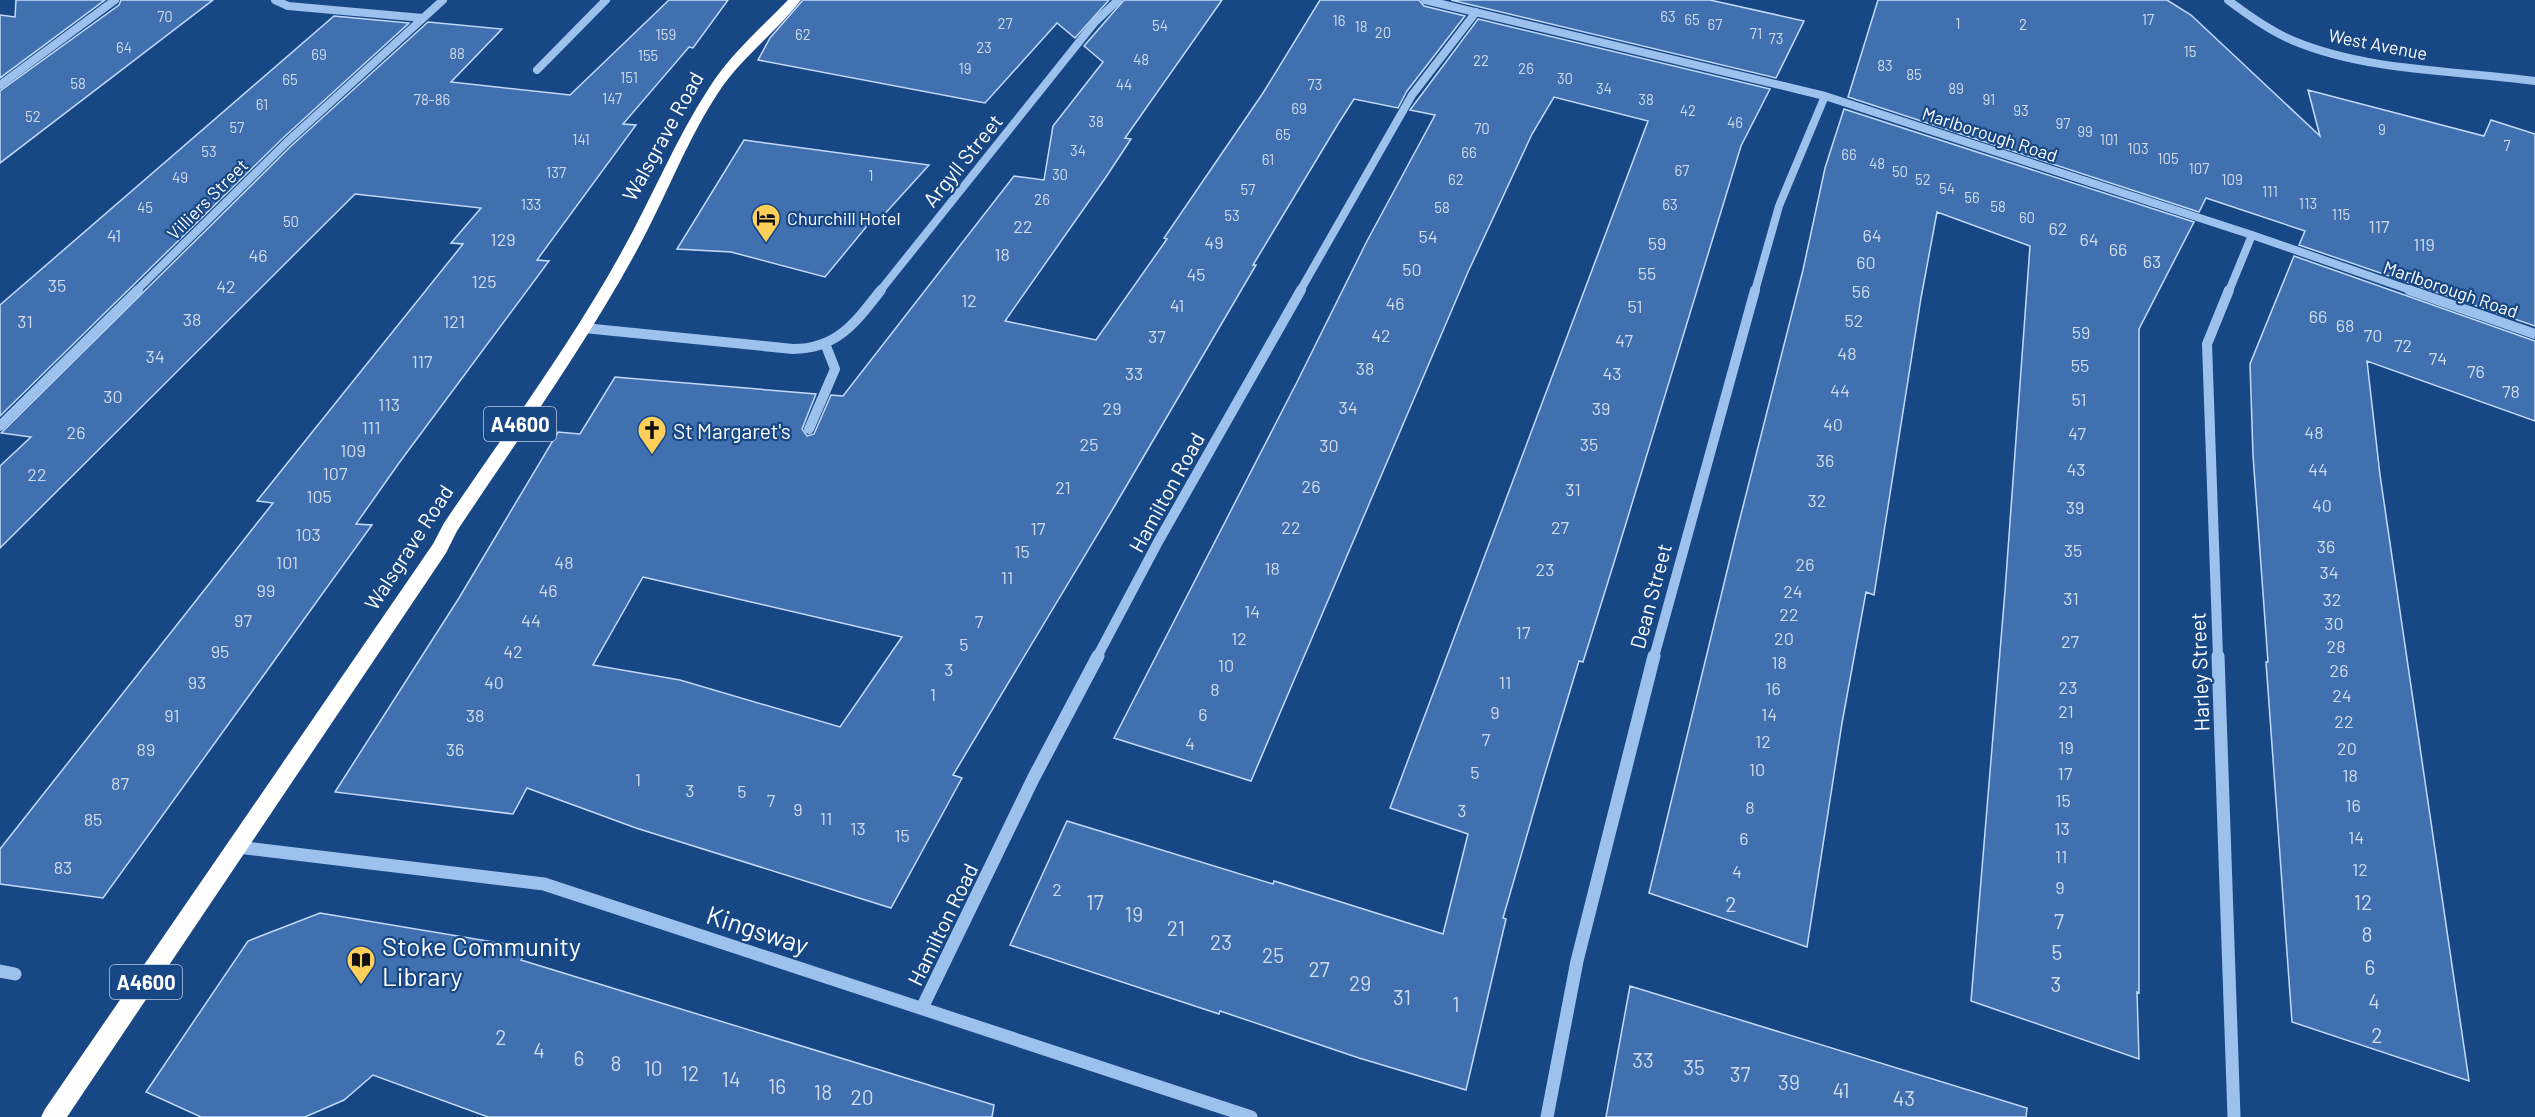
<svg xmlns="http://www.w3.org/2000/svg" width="2535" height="1117" viewBox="0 0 2535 1117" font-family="Barlow,sans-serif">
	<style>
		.building { fill: #4070af; stroke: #c2dbf9; stroke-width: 1.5; fill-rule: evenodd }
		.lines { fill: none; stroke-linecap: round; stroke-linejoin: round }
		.minor-far2 { stroke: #9dc1ed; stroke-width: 8 }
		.minor-far1 { stroke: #9dc1ed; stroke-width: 10 }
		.minor { stroke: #9dc1ed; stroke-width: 13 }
		.highway { fill: #fff; fill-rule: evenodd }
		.labels { text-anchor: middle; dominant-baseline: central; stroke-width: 4.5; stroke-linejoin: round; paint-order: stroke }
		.far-number-label { font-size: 15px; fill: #cfdbeb }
		.far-street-label { font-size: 18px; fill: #fff; stroke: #184785 }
		.far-poi-label { font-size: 18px; fill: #fff; stroke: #184785; text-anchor: start }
		.number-label { font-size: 18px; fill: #cfdbeb }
		.shield { fill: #184785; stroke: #bac8da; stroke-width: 1.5 }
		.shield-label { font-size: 20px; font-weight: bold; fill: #fff }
		.street-label { font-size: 21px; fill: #fff; stroke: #184785 }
		.poi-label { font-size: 21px; fill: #fff; stroke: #184785; text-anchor: start }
		.near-number-label { font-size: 21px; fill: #cfdbeb }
		.near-street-label { font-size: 26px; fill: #fff; stroke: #184785 }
		.near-poi-label { font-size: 26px; fill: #fff; stroke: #184785; text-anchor: start }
	</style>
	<rect width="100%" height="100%" fill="#184785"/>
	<path class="building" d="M 16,0 L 105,0 L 0,78 L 0,15 L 15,17 Z
		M 121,0 L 213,0 L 0,163 L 0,91 L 119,5 Z
		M 669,0 L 728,0 L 693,48 L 689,47 L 623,124 L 636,125 L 537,260 L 549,261 L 399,463 L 356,524 L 372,525 L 103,898 L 0,884 L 0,849 L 273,503 L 257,501 L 463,244 L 451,243 L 481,208 L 355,194 L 0,548 L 0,466 L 31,437 L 1,433 L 291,146 L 428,22 L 502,29 L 451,82 L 570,95 Z
		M 803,0 L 1109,0 L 1075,38 L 1057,23 L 985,103 L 758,60 L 770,38 Z
		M 1124,0 L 1222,0 L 1125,138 L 1131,139 L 1106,177 L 1005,321 L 1096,340 L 1167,239 L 1164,238 L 1263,93 L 1320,0 L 1419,0 L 1424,6 L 1465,16 L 1407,91 L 1398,108 L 1354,99 L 1338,124 L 1253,265 L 1256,265 L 1114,507 L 953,775 L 962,778 L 891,908 L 636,828 L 527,788 L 513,814 L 335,792 L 459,598 L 558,432 L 580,434 L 615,377 L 816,394 L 802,429 L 807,436 L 814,434 L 831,395 L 843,396 L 1014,176 L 1044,180 L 1053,126 L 1103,62 L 1084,46 ZM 643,577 L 902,637 L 840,727 L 680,680 L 593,665 Z
		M 1451,0 L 1710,0 L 1804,21 L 1776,78 Z
		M 1878,0 L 2167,0 L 2191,15 L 2320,136 L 2308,90 L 2484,136 L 2491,120 L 2535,134 L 2535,326 L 2299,245 L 2305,231 L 2206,198 L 2199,212 L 1848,97 Z
		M 334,16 L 409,23 L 283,138 L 0,416 L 0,305 Z
		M 1478,19 L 1770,89 L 1741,146 L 1616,556 L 1583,662 L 1579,661 L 1542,783 L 1503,918 L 1506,919 L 1466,1090 L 1359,1058 L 1220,1011 L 1219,1014 L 1010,945 L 1067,821 L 1273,884 L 1274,881 L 1443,934 L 1468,834 L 1390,808 L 1648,121 L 1554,97 L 1532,134 L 1468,272 L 1251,781 L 1114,738 L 1297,382 L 1367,241 L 1435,115 L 1410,110 Z
		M 1844,109 L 2194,222 L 2139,329 L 2139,993 L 2137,992 L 2139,1059 L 1971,1001 L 2005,591 L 2030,246 L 1937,212 L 1921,298 L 1874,595 L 1866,592 L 1842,723 L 1807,947 L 1649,893 L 1736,534 L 1803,270 L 1825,168 Z
		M 744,140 L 929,165 L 882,217 L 876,215 L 825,277 L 731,252 L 677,249 Z
		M 2294,256 L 2535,341 L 2535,421 L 2367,361 L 2380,475 L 2469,1081 L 2292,1022 L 2266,662 L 2268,662 L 2253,455 L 2250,364 Z
		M 320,913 L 529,948 L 521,960 L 994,1105 L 992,1117 L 488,1117 L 373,1075 L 344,1100 L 305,1117 L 201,1117 L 146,1092 L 248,941 Z
		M 1630,986 L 2027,1108 L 2026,1117 L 1606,1117 Z"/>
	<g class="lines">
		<path class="minor-far2" d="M 275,0 L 288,6 L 423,18
			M 1425,0 L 1825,96 L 2252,235 L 2413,291
			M 2228,0 C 2249,16 2270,31 2294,41 C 2369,72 2456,70 2535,81
			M 537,70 L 606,0
			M 0,85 L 115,0
			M 136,291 L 287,142 L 443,0
			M 880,291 L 1095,22 L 1118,0
			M 1300,291 L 1412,95 L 1476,12
			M 1755,291 L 1779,206 L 1825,96
			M 2229,291 L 2252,235"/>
		<path class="minor-far1" d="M 2409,290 L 2535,334
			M 584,328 L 793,349 C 837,349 856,322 881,290
			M 0,426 L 138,290
			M 809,429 L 835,369 L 826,346
			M 1097,657 L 1158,542 L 1301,290
			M 1654,657 L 1755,290
			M 2218,657 L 2207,344 L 2229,290"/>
		<path class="minor" d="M 2218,656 L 2234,1117
			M 237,847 L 544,884 L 1251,1117
			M 0,971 L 15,974
			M 922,1008 L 1033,779 L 1098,656
			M 1547,1117 L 1577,961 L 1654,656"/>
		<path class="highway" d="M 788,0 L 801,0 C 777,31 745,55 722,87 C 687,138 666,198 636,252 C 583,349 518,439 457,531 L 446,553 L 67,1117 L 41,1117 L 45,1109 L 433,544 L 444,523 C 504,434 569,347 621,253 C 652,198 675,140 709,88 C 730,55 761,28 788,0 Z"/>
	</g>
	<defs>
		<g id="hotel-pin" transform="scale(1.5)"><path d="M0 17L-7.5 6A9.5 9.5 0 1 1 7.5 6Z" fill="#ffd059" stroke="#184785"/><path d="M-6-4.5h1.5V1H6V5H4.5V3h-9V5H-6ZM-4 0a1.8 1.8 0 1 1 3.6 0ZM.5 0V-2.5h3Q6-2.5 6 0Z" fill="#111"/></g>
		<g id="church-pin" transform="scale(1.5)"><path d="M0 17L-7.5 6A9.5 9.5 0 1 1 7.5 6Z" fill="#ffd059" stroke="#184785"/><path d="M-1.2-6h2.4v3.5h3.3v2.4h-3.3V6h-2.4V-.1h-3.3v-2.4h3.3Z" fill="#111"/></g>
		<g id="library-pin" transform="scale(1.5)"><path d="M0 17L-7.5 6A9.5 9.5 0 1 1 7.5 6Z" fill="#ffd059" stroke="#184785"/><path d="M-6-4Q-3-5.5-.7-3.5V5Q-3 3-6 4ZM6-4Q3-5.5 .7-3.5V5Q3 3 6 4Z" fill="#111"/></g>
	</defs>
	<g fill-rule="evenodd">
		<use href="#hotel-pin" x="766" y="218"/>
		<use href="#church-pin" x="652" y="430"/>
		<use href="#library-pin" x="361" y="960"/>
	</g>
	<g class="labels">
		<g class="far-number-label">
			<text x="165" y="16">70</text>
			<text x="1668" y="16">63</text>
			<text x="1692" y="19">65</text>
			<text x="2148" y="19">17</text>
			<text x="1339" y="20">16</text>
			<text x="1005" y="23">27</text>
			<text x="1958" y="23">1</text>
			<text x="1715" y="24">67</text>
			<text x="2023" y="24">2</text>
			<text x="1160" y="25">54</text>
			<text x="1361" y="26">18</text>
			<text x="1383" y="32">20</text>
			<text x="1756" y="33">71</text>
			<text x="666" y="34">159</text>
			<text x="803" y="34">62</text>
			<text x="1776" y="38">73</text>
			<text x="124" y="47">64</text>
			<text x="984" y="47">23</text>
			<text x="2190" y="51">15</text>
			<text x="457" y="53">88</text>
			<text x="319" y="54">69</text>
			<text x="648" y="55">155</text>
			<text x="1141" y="59">48</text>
			<text x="1481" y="60">22</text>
			<text x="1885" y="65">83</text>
			<text x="965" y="68">19</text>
			<text x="1526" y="68">26</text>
			<text x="1914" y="74">85</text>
			<text x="629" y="77">151</text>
			<text x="1565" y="78">30</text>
			<text x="290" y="79">65</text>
			<text x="78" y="83">58</text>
			<text x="1124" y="84">44</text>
			<text x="1315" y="84">73</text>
			<text x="1604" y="88">34</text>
			<text x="1956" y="88">89</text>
			<text x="612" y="98">147</text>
			<text x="432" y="99">78-86</text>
			<text x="1646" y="99">38</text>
			<text x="1989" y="99">91</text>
			<text x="262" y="104">61</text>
			<text x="1299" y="108">69</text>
			<text x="1688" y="110">42</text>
			<text x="2021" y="110">93</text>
			<text x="33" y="116">52</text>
			<text x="1096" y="121">38</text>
			<text x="1735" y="122">46</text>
			<text x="2063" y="123">97</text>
			<text x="237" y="127">57</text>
			<text x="1482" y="128">70</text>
			<text x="2382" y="129">9</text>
			<text x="2085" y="131">99</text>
			<text x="1283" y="134">65</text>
			<text x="581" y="139">141</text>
			<text x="2109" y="139">101</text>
			<text x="2507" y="145">7</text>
			<text x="2138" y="148">103</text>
			<text x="1078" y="150">34</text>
			<text x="209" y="151">53</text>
			<text x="1469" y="152">66</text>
			<text x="1849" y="154">66</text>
			<text x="2168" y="158">105</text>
			<text x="1268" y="159">61</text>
			<text x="1877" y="163">48</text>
			<text x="2199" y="168">107</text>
			<text x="1682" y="170">67</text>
			<text x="1900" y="171">50</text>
			<text x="556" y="172">137</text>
			<text x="1060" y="174">30</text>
			<text x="871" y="175">1</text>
			<text x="180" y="177">49</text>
			<text x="1456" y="179">62</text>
			<text x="1923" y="179">52</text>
			<text x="2232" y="179">109</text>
			<text x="1947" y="188">54</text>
			<text x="1248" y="189">57</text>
			<text x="2270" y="191">111</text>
			<text x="1972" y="197">56</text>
			<text x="1042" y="199">26</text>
			<text x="2308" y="203">113</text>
			<text x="531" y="204">133</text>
			<text x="1670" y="204">63</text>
			<text x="1998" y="206">58</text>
			<text x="145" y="207">45</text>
			<text x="1442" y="207">58</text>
			<text x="2341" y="214">115</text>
			<text x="1232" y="215">53</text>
			<text x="2027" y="217">60</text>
			<text x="291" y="221">50</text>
		</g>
		<g class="far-street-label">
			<text transform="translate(2378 44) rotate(11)">West Avenue</text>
			<text transform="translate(1990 134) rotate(18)">Marlborough Road</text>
			<text transform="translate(207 199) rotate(-45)">Villiers Street</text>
			<text transform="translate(2451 289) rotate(19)">Marlborough Road</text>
		</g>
		<g class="far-poi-label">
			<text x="787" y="218">Churchill Hotel</text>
		</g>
		<g class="number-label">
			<text x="1023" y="226">22</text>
			<text x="2379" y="226">117</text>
			<text x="2058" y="228">62</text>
			<text x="114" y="235">41</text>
			<text x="1872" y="235">64</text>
			<text x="1428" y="236">54</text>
			<text x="503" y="239">129</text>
			<text x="2089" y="239">64</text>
			<text x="1214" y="242">49</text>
			<text x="1657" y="243">59</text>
			<text x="2424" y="244">119</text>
			<text x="2118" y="249">66</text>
			<text x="1002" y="254">18</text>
			<text x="258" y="255">46</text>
			<text x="2152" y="261">63</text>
			<text x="1866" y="262">60</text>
			<text x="1412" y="269">50</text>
			<text x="1647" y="273">55</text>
			<text x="1196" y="274">45</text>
			<text x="484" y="281">125</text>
			<text x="57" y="285">35</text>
			<text x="226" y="286">42</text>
			<text x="1861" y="291">56</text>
			<text x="969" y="300">12</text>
			<text x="1395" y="303">46</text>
			<text x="1177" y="305">41</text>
			<text x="1635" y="306">51</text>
			<text x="2318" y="316">66</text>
			<text x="192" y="319">38</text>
			<text x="1854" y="320">52</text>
			<text x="25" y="321">31</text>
			<text x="454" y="321">121</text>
			<text x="2345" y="325">68</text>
			<text x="2081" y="332">59</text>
			<text x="1381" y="335">42</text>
			<text x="2373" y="335">70</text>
			<text x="1157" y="336">37</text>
			<text x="1624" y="340">47</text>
			<text x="2403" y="345">72</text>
			<text x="1847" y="353">48</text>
			<text x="155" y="356">34</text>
			<text x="2438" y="358">74</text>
			<text x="422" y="361">117</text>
			<text x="2080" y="365">55</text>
			<text x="1365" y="368">38</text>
			<text x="2476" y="371">76</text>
			<text x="1134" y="373">33</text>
			<text x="1612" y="373">43</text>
			<text x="1840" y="390">44</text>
			<text x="2511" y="391">78</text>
			<text x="113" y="396">30</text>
			<text x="2079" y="399">51</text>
			<text x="389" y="404">113</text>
			<text x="1348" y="407">34</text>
			<text x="1112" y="408">29</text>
			<text x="1601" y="408">39</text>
			<text x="1833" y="424">40</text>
			<text x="371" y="427">111</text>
			<text x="76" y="432">26</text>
			<text x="2314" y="432">48</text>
			<text x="2077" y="433">47</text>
			<text x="1089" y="444">25</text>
			<text x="1589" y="444">35</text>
			<text x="1329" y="445">30</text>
			<text x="353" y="450">109</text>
			<text x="1825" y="460">36</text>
			<text x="2076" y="469">43</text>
			<text x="2318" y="469">44</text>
			<text x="335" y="473">107</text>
			<text x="37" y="474">22</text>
			<text x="1311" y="486">26</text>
			<text x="1063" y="487">21</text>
			<text x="1573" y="489">31</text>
			<text x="319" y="496">105</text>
			<text x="1817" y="500">32</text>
			<text x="2322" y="505">40</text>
			<text x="2075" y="507">39</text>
			<text x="1291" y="527">22</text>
			<text x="1560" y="527">27</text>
			<text x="1038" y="528">17</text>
			<text x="308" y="534">103</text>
			<text x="2326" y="546">36</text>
			<text x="2073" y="550">35</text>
			<text x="1022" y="551">15</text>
			<text x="287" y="562">101</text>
			<text x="564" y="562">48</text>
			<text x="1805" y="564">26</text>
			<text x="1272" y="568">18</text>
			<text x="1545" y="569">23</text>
			<text x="2329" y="572">34</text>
			<text x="1007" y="577">11</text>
			<text x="266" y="590">99</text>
			<text x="548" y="590">46</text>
			<text x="1793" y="591">24</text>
			<text x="2071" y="598">31</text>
			<text x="2332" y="599">32</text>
			<text x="1252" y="611">14</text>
			<text x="1789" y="614">22</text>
			<text x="243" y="620">97</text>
			<text x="531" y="620">44</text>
			<text x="979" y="621">7</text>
			<text x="2334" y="623">30</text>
			<text x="1523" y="632">17</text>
			<text x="1239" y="638">12</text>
			<text x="1784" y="638">20</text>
			<text x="2070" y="641">27</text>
			<text x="964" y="644">5</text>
			<text x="2336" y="646">28</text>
			<text x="220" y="651">95</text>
			<text x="513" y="651">42</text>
			<text x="1779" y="662">18</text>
			<text x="1226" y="665">10</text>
			<text x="949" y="669">3</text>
			<text x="2339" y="670">26</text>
			<text x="197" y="682">93</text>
			<text x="494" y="682">40</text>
			<text x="1505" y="682">11</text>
			<text x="2068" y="687">23</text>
			<text x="1773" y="688">16</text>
			<text x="1215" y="689">8</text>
			<text x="933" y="694">1</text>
			<text x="2342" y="695">24</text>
			<text x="2066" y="711">21</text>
			<text x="1495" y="712">9</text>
			<text x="1203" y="714">6</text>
			<text x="1769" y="714">14</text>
			<text x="172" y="715">91</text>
			<text x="475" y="715">38</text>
			<text x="2344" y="721">22</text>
			<text x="1486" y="739">7</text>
			<text x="1763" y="741">12</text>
			<text x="1190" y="743">4</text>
			<text x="2066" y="747">19</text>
			<text x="2347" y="748">20</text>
			<text x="146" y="749">89</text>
			<text x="455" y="749">36</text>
			<text x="1757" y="769">10</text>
			<text x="1475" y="772">5</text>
			<text x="2065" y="773">17</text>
			<text x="2350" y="775">18</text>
			<text x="638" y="779">1</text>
			<text x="120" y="783">87</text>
			<text x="690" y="790">3</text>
			<text x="742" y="791">5</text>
			<text x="771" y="800">7</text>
			<text x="2063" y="800">15</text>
			<text x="2353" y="805">16</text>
			<text x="1750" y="807">8</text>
			<text x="798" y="809">9</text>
			<text x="1462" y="810">3</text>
			<text x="826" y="818">11</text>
			<text x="93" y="819">85</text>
			<text x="858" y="828">13</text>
			<text x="2062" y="828">13</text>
			<text x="902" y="835">15</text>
			<text x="2356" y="837">14</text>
			<text x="1744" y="838">6</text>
			<text x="2061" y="856">11</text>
			<text x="63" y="867">83</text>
			<text x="2360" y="869">12</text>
			<text x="1737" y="871">4</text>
			<text x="2060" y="887">9</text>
			<text x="1057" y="889">2</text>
		</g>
		<g class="shield">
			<rect x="484" y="407" width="72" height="34" rx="4.5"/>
			<rect x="110" y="965" width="72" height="34" rx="4.5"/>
		</g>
		<g class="shield-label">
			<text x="520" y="424">A4600</text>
			<text x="146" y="982">A4600</text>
		</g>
		<g class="street-label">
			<text transform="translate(662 136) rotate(-61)">Walsgrave Road</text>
			<text transform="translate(962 160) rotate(-51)">Argyll Street</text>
			<text transform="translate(1166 492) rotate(-61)">Hamilton Road</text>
			<text transform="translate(408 547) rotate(-57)">Walsgrave Road</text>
			<text transform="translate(1650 596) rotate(-75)">Dean Street</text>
			<text transform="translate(2199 672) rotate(-92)">Harley Street</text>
			<text transform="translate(942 924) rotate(-64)">Hamilton Road</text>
		</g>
		<g class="poi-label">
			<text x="673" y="430">St Margaret's</text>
		</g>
		<g class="near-number-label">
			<text x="1095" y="901">17</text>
			<text x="2363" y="901">12</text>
			<text x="1731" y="903">2</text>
			<text x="1134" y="913">19</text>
			<text x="2059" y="920">7</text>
			<text x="1176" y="927">21</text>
			<text x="2367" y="933">8</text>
			<text x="1221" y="941">23</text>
			<text x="2057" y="951">5</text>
			<text x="1273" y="954">25</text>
			<text x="2370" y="966">6</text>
			<text x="1319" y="968">27</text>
			<text x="1360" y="982">29</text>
			<text x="2056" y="983">3</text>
			<text x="1402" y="996">31</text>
			<text x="2374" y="1000">4</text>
			<text x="1456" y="1003">1</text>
			<text x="2377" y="1034">2</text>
			<text x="501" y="1036">2</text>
			<text x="539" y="1049">4</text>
			<text x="579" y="1057">6</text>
			<text x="1643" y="1059">33</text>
			<text x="616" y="1062">8</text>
			<text x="1694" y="1066">35</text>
			<text x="653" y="1067">10</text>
			<text x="690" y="1072">12</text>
			<text x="1740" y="1073">37</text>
			<text x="731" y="1078">14</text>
			<text x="1789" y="1081">39</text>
			<text x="777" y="1085">16</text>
			<text x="1841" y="1089">41</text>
			<text x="823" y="1091">18</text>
			<text x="862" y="1096">20</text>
			<text x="1904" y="1097">43</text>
		</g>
		<g class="near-street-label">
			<text transform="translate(758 929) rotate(18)">Kingsway</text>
		</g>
		<g class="near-poi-label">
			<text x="382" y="945">Stoke Community<tspan x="382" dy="30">Library</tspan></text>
		</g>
	</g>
</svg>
